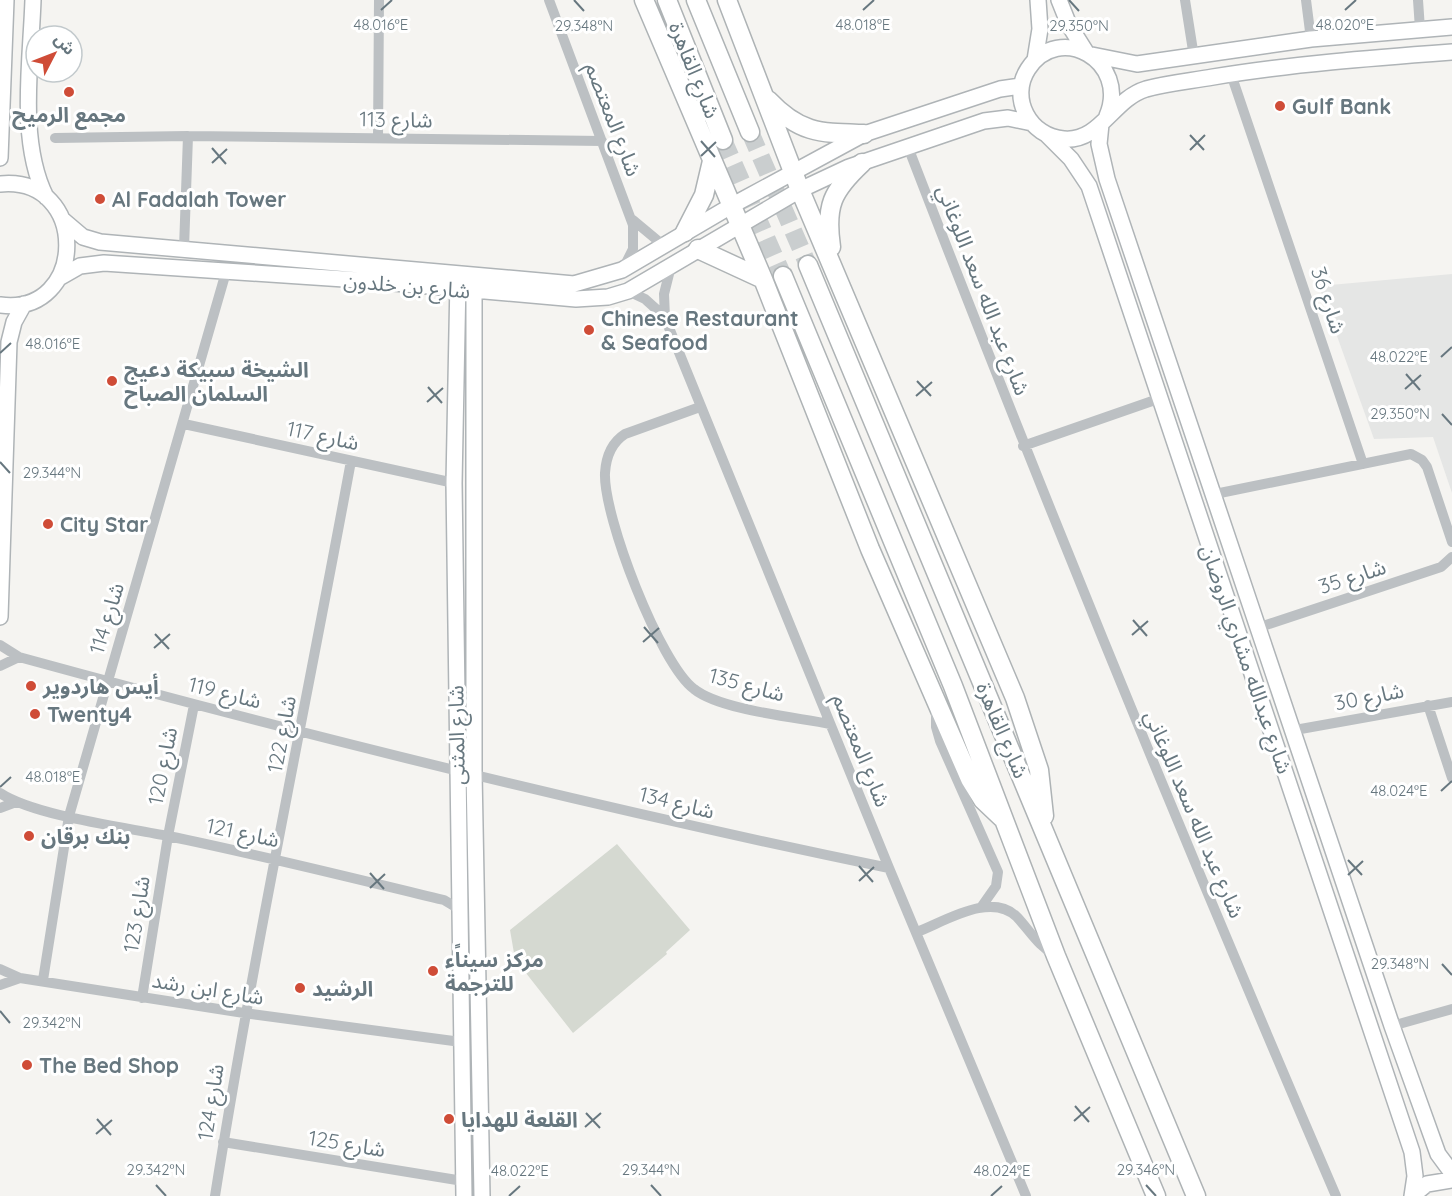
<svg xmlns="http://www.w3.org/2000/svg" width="1452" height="1196" viewBox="0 0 1452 1196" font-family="Quicksand,'Noto Sans Arabic',sans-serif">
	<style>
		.built { fill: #e5e6e5 }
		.green { fill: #d5d9d1 }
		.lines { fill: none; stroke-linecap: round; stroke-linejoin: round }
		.primary-tunnel { stroke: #cacecf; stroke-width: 18; stroke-dasharray: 18 9; stroke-linecap: butt }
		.secondary-casing { stroke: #afb4b7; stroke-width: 18 }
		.primary-casing { stroke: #aeb3b5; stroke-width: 21 }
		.street { stroke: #bcc0c3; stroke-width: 10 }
		.secondary { stroke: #fff; stroke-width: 15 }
		.primary { stroke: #fff; stroke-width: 18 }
		.ticks { fill: none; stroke: #67777f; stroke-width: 2 }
		.poi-dot { fill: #cf4c37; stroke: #fff; stroke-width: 2 }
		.labels { text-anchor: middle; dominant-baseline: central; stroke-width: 6; stroke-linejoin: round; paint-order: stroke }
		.street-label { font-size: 21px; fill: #67777f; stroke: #fff }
		.poi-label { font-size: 21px; font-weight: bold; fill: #67777f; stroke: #fff; text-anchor: start }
		.ticks-label { font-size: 15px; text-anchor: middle; fill: #67777f; stroke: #fff; stroke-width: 6; stroke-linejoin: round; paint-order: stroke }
	</style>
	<rect width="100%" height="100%" fill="#f5f4f1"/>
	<path class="built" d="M 1452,274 L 1452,493 L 1433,437 L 1374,439 L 1319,286 Z"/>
	<path class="green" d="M 617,844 L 690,930 L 666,952 L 667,954 L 573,1033 L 515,959 L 510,930 Z"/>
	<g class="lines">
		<path class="primary-tunnel" d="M 750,132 L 808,265
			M 723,140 L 783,276"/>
		<g class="secondary-casing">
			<path id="secondary" d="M 33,0 C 31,62 18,141 46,197
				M 1059,0 L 1069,25 L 1086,52
				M 1092,55 L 1137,64 L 1311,39 L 1452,27
				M 1035,60 L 1040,29 L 1038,0
				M 1107,116 C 1130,61 1059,21 1028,69 C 1009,98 1030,137 1064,139 C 1100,142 1113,99 1146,89 C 1168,83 1191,81 1213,77 C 1292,64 1372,58 1452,52
				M 1101,124 L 1099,144 L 1107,179 L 1392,1026 L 1438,1154 L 1452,1173
				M 1047,135 L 1071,159 L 1089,186 L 1412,1152 L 1415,1176 L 1412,1196
				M 0,158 L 6,0
				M 0,184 C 90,175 88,317 0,305
				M 63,220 L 83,237 L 100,242 L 574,284 L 622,270 L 731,206 L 864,134 L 1000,89 L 1021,86
				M 59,278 L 80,266 L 104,263 L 359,280 L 576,299 L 608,297 L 628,291 L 800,190 L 849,167 L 984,121 L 1008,118 L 1032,123
				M 458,280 L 454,483 L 464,1196
				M 474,281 L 474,773 L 482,1196
				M 0,617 L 9,342 L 14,322 L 24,304
				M 1412,1196 L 1427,1184 L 1452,1180"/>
		</g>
		<g class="primary-casing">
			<path id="primary" d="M 644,0 L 763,279 L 870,549 L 970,779 L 983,800 L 1002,818
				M 667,0 L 723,140
				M 696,0 L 750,132
				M 727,0 L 800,190 L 1015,698 L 1039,770 L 1044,816
				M 768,100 C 800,134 821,133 864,134
				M 685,232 L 704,195 L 712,161
				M 831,247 C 825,206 832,191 862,163
				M 698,249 L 763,279
				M 808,265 L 1196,1196
				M 783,276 L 953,686 L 1056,956 L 1156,1196"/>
		</g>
		<path class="street" d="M 549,0 L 633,225 L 633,249 L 624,267
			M 1185,0 L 1194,57
			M 1306,0 L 1311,39
			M 1418,0 L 1420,29
			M 1231,74 L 1363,464
			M 55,138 L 188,136 L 602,141
			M 378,138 L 379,0
			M 908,147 C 1044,500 1187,849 1336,1196
			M 633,220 L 663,245
			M 184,248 L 188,136
			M 671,266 L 664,294 L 665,318 L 889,868 L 1026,1196
			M 628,291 L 645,299 L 665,317
			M 700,407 L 625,434 C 611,443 606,457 605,473 C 603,516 660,664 694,689 C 720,710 795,717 830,724
			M 184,424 L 454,483
			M 1023,446 L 1158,399
			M 1215,494 L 1411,454 L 1422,460 L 1427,467 L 1452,542
			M 1260,627 L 1441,567 L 1452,557
			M 0,645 L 19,657 C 307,736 597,808 889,868
			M 0,666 L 19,657
			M 1428,705 L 1452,778
			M 936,711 L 936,727 L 940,741 L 998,872 L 996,886 L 982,906
			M 1295,730 L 1452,702
			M 0,793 C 35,816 124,827 168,836 C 261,855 352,878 444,900 L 459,909
			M 0,808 L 16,802
			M 917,932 C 944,922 991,891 1017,917 C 1030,931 1038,946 1056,956
			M 0,969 L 20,978 L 244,1013 L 461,1042
			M 43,980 L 69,816 L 226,272
			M 0,985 L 20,978
			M 142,998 L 168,836 L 194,705
			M 1392,1026 L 1452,1009
			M 223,1142 L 463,1181
			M 215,1196 C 254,950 306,706 351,461"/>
		<use href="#secondary" class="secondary"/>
		<use href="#primary" class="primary"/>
	</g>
	<path class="ticks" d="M 574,0 L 584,11M 1069,0 L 1079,11M 381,10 L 392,0M 863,10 L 874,0M 1345,10 L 1356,0M 1190,135 L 1204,150M 701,141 L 715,157M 212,148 L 226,164M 1190,150 L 1205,135M 701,156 L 716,142M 212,163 L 227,149M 0,353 L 11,343M 1441,357 L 1452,347M 1406,374 L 1420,390M 917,381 L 931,396M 428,387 L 442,403M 1405,389 L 1421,375M 916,396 L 932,382M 427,402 L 443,388M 1442,414 L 1452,425M 0,462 L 10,473M 1133,620 L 1147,636M 644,627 L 658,643M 155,634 L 169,649M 1132,635 L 1148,621M 643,642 L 659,628M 154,648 L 170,634M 0,787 L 11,777M 1441,791 L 1452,781M 1348,860 L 1362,875M 859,866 L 873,882M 370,873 L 384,889M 1348,875 L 1363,861M 859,881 L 874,867M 370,888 L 385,874M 1442,964 L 1452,975M 0,1011 L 10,1023M 1075,1106 L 1089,1122M 586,1113 L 600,1128M 97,1119 L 111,1135M 1074,1121 L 1090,1107M 585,1127 L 601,1113M 96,1134 L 112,1120M 156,1185 L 166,1196M 651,1185 L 661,1196M 1146,1185 L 1156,1196M 509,1196 L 520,1186M 991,1196 L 1002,1186"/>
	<g class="poi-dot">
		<circle cx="69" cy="92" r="6"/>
		<circle cx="1280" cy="106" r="6"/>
		<circle cx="100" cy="199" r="6"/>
		<circle cx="589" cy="330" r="6"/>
		<circle cx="112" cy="381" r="6"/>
		<circle cx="48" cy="524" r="6"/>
		<circle cx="31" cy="686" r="6"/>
		<circle cx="35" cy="714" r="6"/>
		<circle cx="29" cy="836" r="6"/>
		<circle cx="433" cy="971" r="6"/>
		<circle cx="300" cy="988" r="6"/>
		<circle cx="27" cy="1065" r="6"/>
		<circle cx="449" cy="1119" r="6"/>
	</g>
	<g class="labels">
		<g class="street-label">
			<text transform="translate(695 70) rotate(68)">شارع القاهرة</text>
			<text transform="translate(396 119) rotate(1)">شارع 113</text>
			<text transform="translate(614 119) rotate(69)">شارع المعتصم</text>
			<text transform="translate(407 285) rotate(5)">شارع بن خلدون</text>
			<text transform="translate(984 290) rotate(69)">شارع عبد الله سعد اللوغاني</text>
			<text transform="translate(1329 300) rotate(72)">شارع 36</text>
			<text transform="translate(323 435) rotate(12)">شارع 117</text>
			<text transform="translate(1352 576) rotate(-18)">شارع 35</text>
			<text transform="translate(106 618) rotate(-73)">شارع 114</text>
			<text transform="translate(1247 659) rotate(71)">شارع عبدالله مشاري الروضان</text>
			<text transform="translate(747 684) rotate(15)">شارع 135</text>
			<text transform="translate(225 692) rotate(14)">شارع 119</text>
			<text transform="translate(1369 696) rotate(-11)">شارع 30</text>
			<text transform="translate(1003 730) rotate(67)">شارع القاهرة</text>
			<text transform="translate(281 734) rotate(-79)">شارع 122</text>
			<text transform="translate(456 735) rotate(-91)">شارع المثنى</text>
			<text transform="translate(862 750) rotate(68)">شارع المعتصم</text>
			<text transform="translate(162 766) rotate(-79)">شارع 120</text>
			<text transform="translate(677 802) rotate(14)">شارع 134</text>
			<text transform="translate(1195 814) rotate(67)">شارع عبد الله سعد اللوغاني</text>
			<text transform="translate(243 832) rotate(12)">شارع 121</text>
			<text transform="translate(136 914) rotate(-81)">شارع 123</text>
			<text transform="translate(208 988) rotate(9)">شارع ابن رشد</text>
			<text transform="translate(210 1102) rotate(-81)">شارع 124</text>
			<text transform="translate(347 1143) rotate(9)">شارع 125</text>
		</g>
		<g class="poi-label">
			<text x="1292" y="106">Gulf Bank</text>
			<text x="69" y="114" text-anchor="middle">مجمع الرميح</text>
			<text x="112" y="199">Al Fadalah Tower</text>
			<text x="601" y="318">Chinese Restaurant<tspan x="601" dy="24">&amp; Seafood</tspan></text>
			<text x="124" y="369">الشيخة سبيكة دعيج<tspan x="124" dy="24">السلمان الصباح</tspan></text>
			<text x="60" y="524">City Star</text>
			<text x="43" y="686">أيس هاردوير</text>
			<text x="47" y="714">Twenty4</text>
			<text x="41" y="836">بنك برقان</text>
			<text x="445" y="959">مركز سيناًء<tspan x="445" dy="24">للترجمة</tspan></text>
			<text x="312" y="988">الرشيد</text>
			<text x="39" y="1065">The Bed Shop</text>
			<text x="461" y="1119">القلعة للهدايا</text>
		</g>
	</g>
	<g class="ticks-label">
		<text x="381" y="30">48.016°E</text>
		<text x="1345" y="30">48.020°E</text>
		<text x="863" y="30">48.018°E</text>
		<text x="1079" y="31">29.350°N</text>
		<text x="584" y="31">29.348°N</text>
		<text x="53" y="349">48.016°E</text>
		<text x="1399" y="362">48.022°E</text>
		<text x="1400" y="419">29.350°N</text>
		<text x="52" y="478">29.344°N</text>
		<text x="53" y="782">48.018°E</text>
		<text x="1399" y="796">48.024°E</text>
		<text x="1400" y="969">29.348°N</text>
		<text x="52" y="1028">29.342°N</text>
		<text x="156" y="1175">29.342°N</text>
		<text x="651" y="1175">29.344°N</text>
		<text x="1146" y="1175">29.346°N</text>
		<text x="520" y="1176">48.022°E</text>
		<text x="1002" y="1176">48.024°E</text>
	</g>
	<g transform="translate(54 54) rotate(48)"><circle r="28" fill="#ffffff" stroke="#c2c9cc" stroke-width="1.5"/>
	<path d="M0-4.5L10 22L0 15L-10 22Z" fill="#cf4c37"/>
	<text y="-9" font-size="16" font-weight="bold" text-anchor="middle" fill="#67777f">ش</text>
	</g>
</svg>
